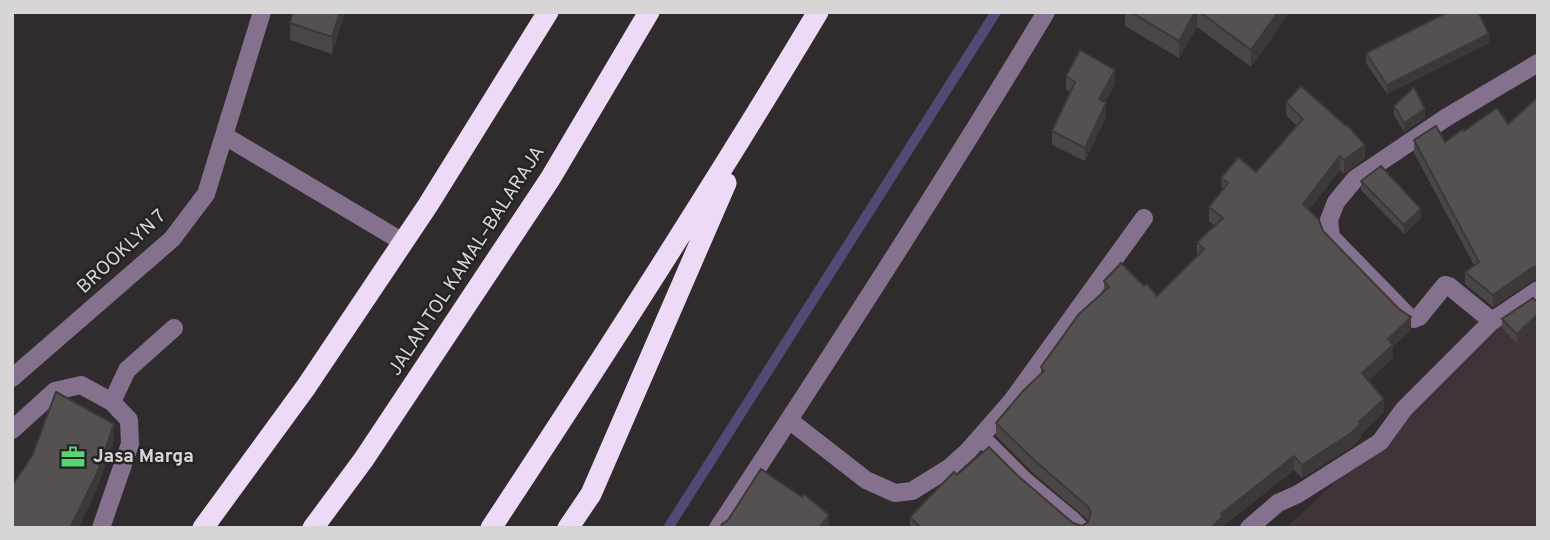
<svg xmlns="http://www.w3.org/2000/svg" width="1550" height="540" viewBox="0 0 1550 540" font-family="Overpass,sans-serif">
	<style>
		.built { fill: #3d3338 }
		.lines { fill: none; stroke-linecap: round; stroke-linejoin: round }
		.stream { stroke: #524975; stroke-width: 10 }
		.minor { stroke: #84718d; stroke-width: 18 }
		.highway { stroke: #eddaf7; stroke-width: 21 }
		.wall { fill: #494645 }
		.shaded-wall { fill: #3c3938 }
		.building { fill: #555150; stroke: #3c3938; stroke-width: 2 }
		.labels { text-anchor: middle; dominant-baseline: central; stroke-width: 5; stroke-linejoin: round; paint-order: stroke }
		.street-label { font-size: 19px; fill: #d8d5d7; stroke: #262325 }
		.poi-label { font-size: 19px; font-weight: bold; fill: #d8d5d7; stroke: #262325; text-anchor: start }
	</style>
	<rect width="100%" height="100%" fill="#302c2e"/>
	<path class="built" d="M 1538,290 L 1538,528 L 1286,528 Z"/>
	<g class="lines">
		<path class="stream" d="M 668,528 L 996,12"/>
		<path class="minor" d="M 225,136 L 403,242
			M 1492,321 L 1449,286 L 1445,285 L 1419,317 L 1414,319 L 1407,315 L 1331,237 L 1329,220 L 1336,202 L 1355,179 L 1447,117 L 1538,63
			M 12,378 L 172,239 L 206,194 L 262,12
			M 112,402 L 127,370 L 174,328
			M 789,420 L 866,480 L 895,493 L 912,491 L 949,468 L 968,451 L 1011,402 L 1144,218
			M 12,430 L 55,391 L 81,385 L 112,402 L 129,420 L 130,444 L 101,528
			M 981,437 L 1025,481 L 1072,520 L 1080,528
			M 718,528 C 830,358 941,187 1046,12
			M 1249,528 L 1278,503 L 1298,494 L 1380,442 L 1404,409 L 1492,321 L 1538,290"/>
		<path class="highway" d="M 203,528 L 306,387 L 428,205 L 548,12
			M 313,528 L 364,459 L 550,179 L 649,12
			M 491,528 C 603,358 713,187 818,12
			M 568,528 L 591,494 L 726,183"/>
	</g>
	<path class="wall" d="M 345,12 L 332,54 L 290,40 L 290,23 Z
		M 1125,12 L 1287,12 L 1287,16 L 1251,67 L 1197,27 L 1179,58 L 1125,26 Z
		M 1489,43 L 1387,94 L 1366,63 L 1366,53 Z
		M 1066,76 L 1115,84 L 1105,102 L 1106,117 L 1085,161 L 1052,145 L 1052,131 L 1070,92 L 1066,90 Z
		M 1538,97 L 1538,279 L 1532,281 L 1493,307 L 1465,284 L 1465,272 L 1474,265 L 1414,153 L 1414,140 L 1445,142 L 1464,131 L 1508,124 Z
		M 1286,102 L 1365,158 L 1344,174 L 1340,170 L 1309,210 L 1323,231 L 1411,330 L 1393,347 L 1393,358 L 1368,381 L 1384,412 L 1361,434 L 1361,438 L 1351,447 L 1302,478 L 1294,470 L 1223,526 L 1223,528 L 910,528 L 910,517 L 957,475 L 1018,476 L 1073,523 L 1082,526 L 1088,522 L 1088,520 L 1033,473 L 996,436 L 996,423 L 1041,374 L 1041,367 L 1104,292 L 1104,281 L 1144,286 L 1157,296 L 1197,256 L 1197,242 L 1215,226 L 1209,221 L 1209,207 L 1222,191 L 1221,178 L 1256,172 L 1297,126 L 1286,115 Z
		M 1394,106 L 1425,118 L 1404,132 L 1394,115 Z
		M 1361,181 L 1421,218 L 1404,234 L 1361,190 Z
		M 1538,303 L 1517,344 L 1502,328 L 1502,319 Z"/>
	<path class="shaded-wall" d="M 340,12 L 345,12 L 332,54 L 332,37 Z
		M 1195,12 L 1197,12 L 1197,27 L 1179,58 L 1179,41 Z
		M 1278,12 L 1287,12 L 1287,16 L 1251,67 L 1251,50 Z
		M 1489,34 L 1489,43 L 1387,94 L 1387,85 Z
		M 1115,70 L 1115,84 L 1099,113 L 1099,99 Z
		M 1106,103 L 1106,117 L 1085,161 L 1085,148 Z
		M 1425,109 L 1425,118 L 1404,132 L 1404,123 Z
		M 1365,145 L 1365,158 L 1344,174 L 1344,160 Z
		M 1340,156 L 1340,170 L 1303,217 L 1303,204 Z
		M 1421,209 L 1421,218 L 1404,234 L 1404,225 Z
		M 1538,266 L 1538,279 L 1532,281 L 1493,307 L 1493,295 L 1532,268 Z
		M 1538,314 L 1538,323 L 1517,344 L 1517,334 Z
		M 1411,317 L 1411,330 L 1393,347 L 1393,358 L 1362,387 L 1362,373 L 1388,339 Z
		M 1384,399 L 1384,412 L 1361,434 L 1361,438 L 1351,447 L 1302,478 L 1302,465 L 1359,422 Z
		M 114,424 L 114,441 L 97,489 L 79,528 L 70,528 Z
		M 1294,456 L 1294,470 L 1223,526 L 1223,528 L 1211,528 L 1221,514 Z
		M 829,515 L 829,528 L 819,528 Z"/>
	<path class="building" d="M 293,12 L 340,12 L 332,37 L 290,23 Z
		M 1131,12 L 1195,12 L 1179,41 Z
		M 1200,12 L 1278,12 L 1251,50 Z
		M 1448,12 L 1478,12 L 1489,34 L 1387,85 L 1366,53 Z
		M 1080,50 L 1115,70 L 1099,99 L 1106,103 L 1085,148 L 1052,131 L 1075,82 L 1066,76 Z
		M 1301,86 L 1346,126 L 1347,125 L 1365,145 L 1344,160 L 1340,156 L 1303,204 L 1319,220 L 1323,231 L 1399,309 L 1411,317 L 1388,339 L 1393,345 L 1362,373 L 1384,399 L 1359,422 L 1361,424 L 1351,433 L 1302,465 L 1294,456 L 1221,514 L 1223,516 L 1211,528 L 921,528 L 910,517 L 954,472 L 957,475 L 989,447 L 1018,476 L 1073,523 L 1082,526 L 1088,522 L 1091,512 L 1088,507 L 1033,459 L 996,423 L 1023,391 L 1044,371 L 1041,367 L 1079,314 L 1109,287 L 1104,281 L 1121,263 L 1144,286 L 1147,284 L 1157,296 L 1204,249 L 1197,242 L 1223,218 L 1209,207 L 1228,183 L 1221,178 L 1238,157 L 1256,172 L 1303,119 L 1286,102 Z
		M 1414,87 L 1425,109 L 1404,123 L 1394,106 Z
		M 1538,97 L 1538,266 L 1532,268 L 1493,295 L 1465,272 L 1479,262 L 1414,140 L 1436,126 L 1445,142 L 1463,129 L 1464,131 L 1497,108 L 1508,124 Z
		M 1381,166 L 1421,209 L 1404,225 L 1361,181 Z
		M 1533,298 L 1538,303 L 1538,314 L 1517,334 L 1502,319 Z
		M 56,392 L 114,424 L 97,473 L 70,528 L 12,528 L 12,486 L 32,456 Z
		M 761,469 L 802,497 L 804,494 L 829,515 L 819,528 L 720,528 L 722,524 L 728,520 Z"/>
	<defs>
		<g id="office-bare" transform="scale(1.89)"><path d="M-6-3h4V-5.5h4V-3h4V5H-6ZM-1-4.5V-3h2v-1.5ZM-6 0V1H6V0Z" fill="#55d672" stroke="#262325" stroke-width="2.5" paint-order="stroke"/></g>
	</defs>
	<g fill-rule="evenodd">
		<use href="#office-bare" x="73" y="457"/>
	</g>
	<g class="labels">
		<g class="street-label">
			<text transform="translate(122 252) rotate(-43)">BROOKLYN 7</text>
			<text transform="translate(467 261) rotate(-57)">JALAN TOL KAMAL–BALARAJA</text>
		</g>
		<g class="poi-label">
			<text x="93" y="457">Jasa Marga</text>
		</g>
	</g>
	<rect width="1550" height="540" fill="none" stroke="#d8d5d7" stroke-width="28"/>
</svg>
